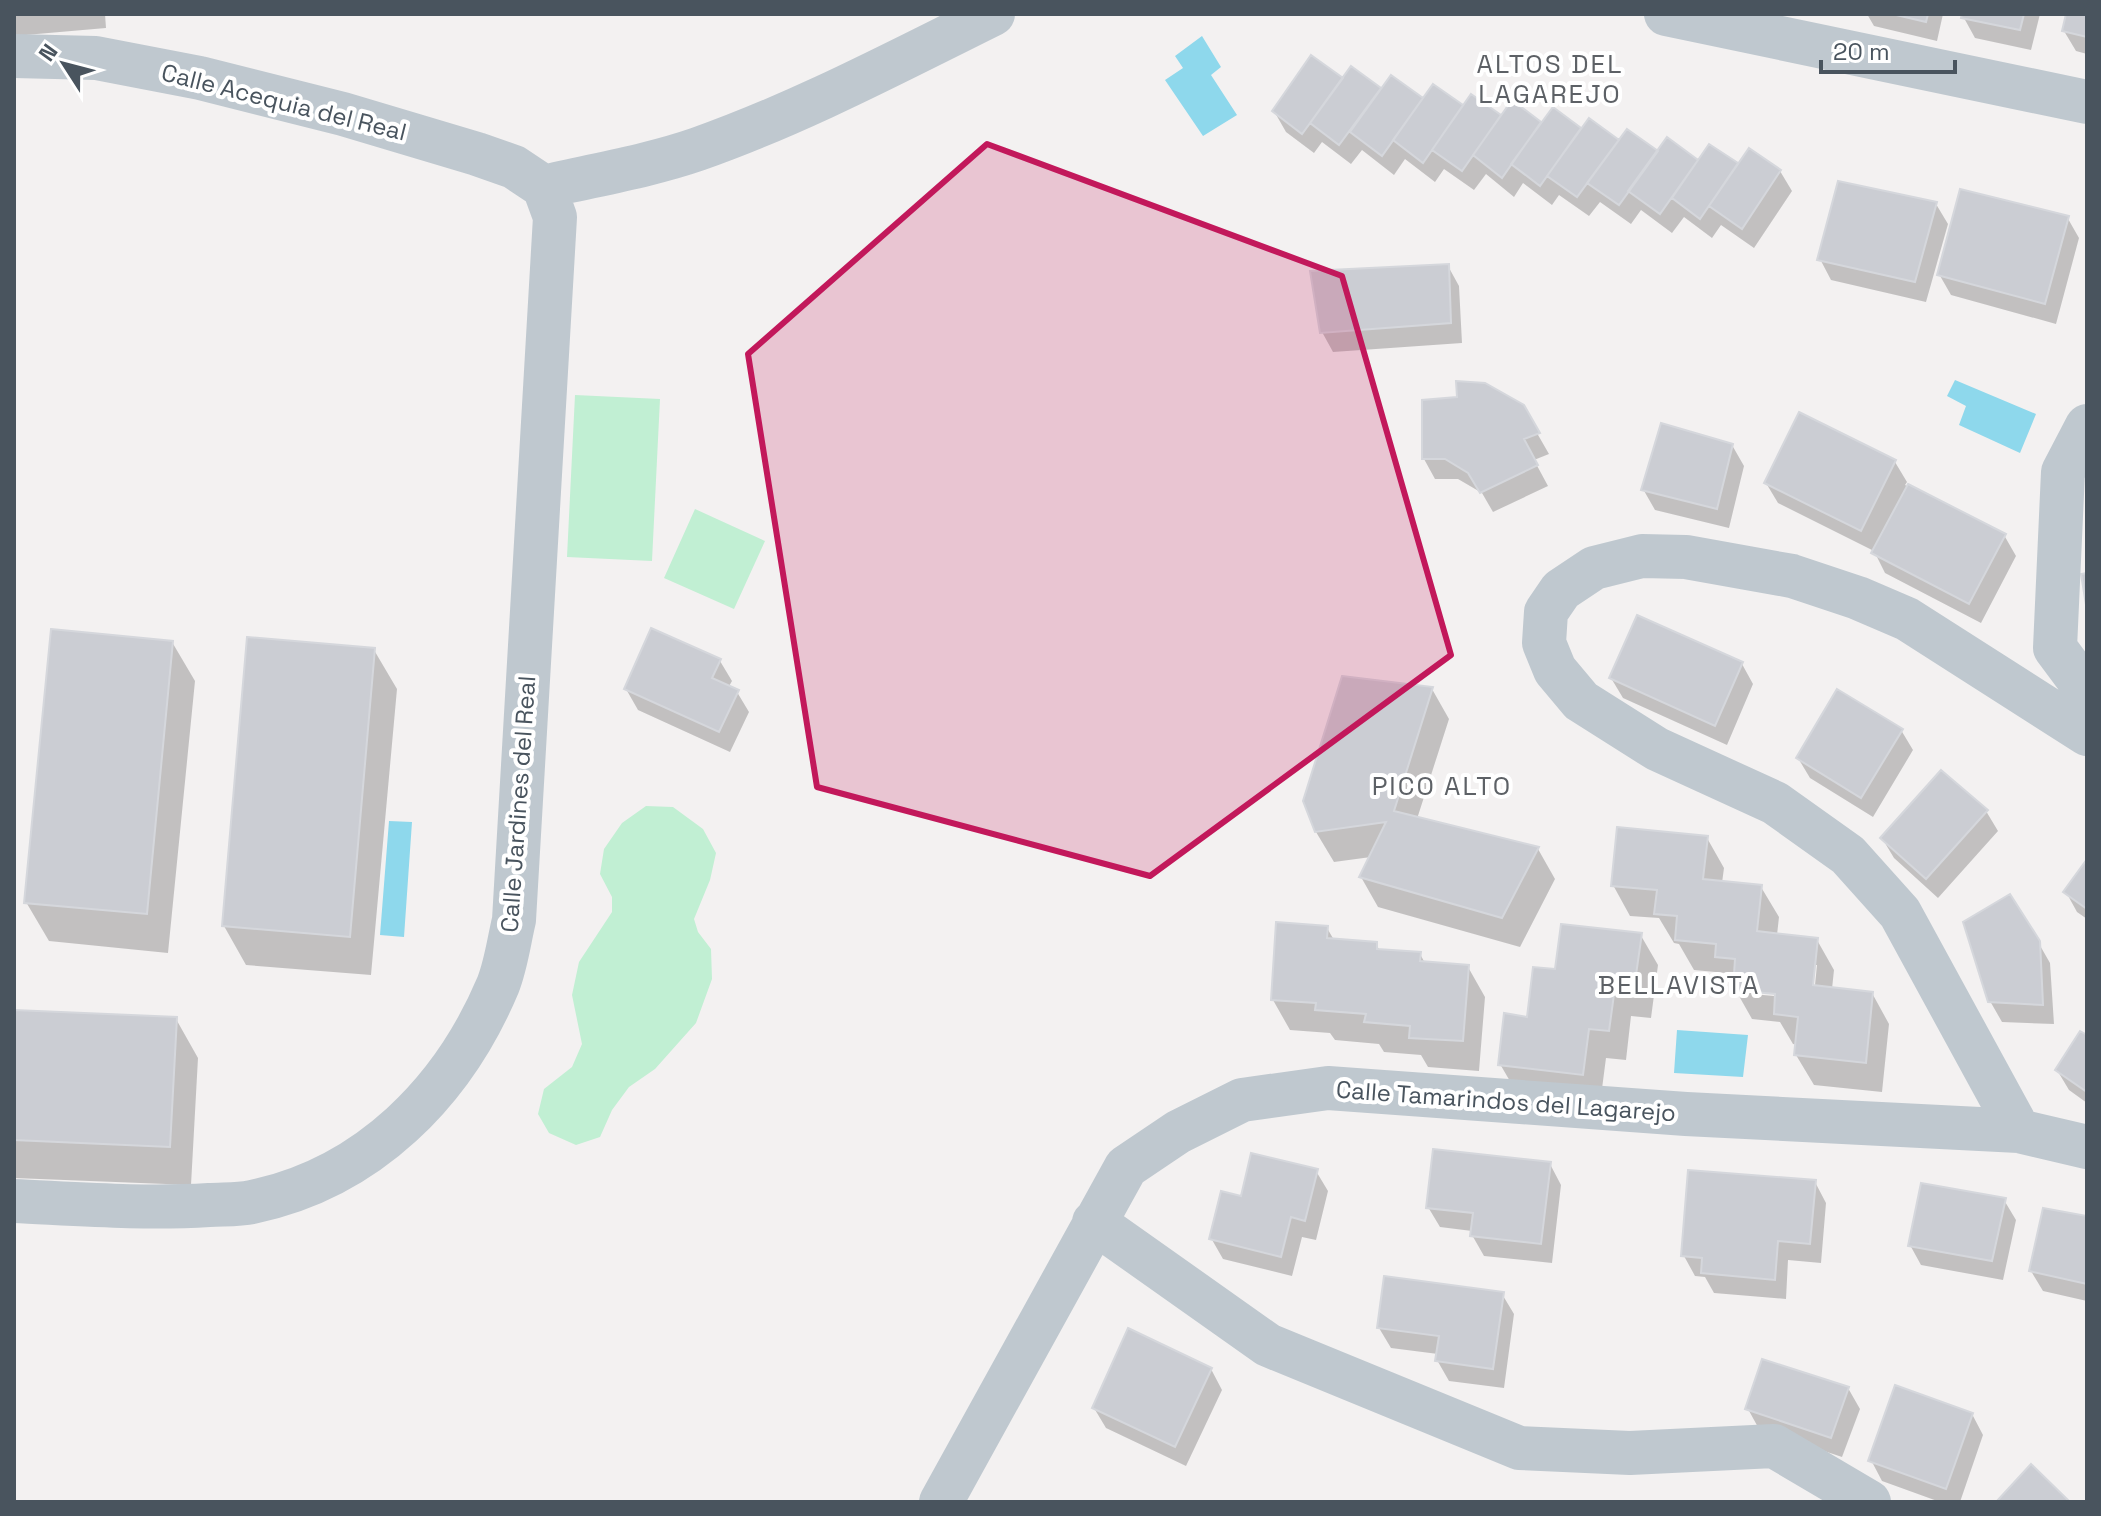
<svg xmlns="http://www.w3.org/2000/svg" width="2101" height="1516" viewBox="0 0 2101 1516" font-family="'Space Grotesk',sans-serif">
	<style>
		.green { fill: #c1efd3 }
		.water { fill: #8ed8ec }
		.shadow { fill: #0003; fill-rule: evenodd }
		.building { fill: #cbcdd3; stroke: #d5d7dc; stroke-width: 2 }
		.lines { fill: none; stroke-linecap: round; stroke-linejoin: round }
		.minor { stroke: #bfc8cf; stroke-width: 44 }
		.marked { fill: #c2185b; fill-opacity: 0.2; stroke: #c2185b; stroke-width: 6; stroke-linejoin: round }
		.labels { text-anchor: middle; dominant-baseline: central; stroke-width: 8; stroke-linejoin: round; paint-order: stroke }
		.street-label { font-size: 24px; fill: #49545e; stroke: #fff }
		.neighbourhood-label { font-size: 26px; letter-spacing: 2px; fill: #5d6166; stroke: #fff }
	</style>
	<rect width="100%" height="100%" fill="#f3f1f1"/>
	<path class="green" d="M 575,395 L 660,399 L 652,561 L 567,557 Z
		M 695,509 L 765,541 L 734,609 L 664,578 Z
		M 646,806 L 673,807 L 703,829 L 716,853 L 710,880 L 694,919 L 698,932 L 711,949 L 712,979 L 696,1023 L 655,1069 L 629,1087 L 612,1110 L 600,1137 L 576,1145 L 549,1133 L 538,1114 L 544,1089 L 572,1067 L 582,1044 L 572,995 L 579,962 L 612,912 L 612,897 L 600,874 L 604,849 L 622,823 Z"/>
	<path class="water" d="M 1202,36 L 1221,67 L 1211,75 L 1237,115 L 1203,136 L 1165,80 L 1183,68 L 1175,56 Z
		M 1955,380 L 2036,414 L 2020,453 L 1959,425 L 1966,406 L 1947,396 Z
		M 389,821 L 412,822 L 404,937 L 380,935 Z
		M 1677,1030 L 1748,1035 L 1743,1077 L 1674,1073 Z"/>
	<path class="shadow" d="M 14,14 L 105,14 L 106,28 L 14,36 Z
		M 1867,14 L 1943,14 L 1937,41 L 1874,26 Z
		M 1965,14 L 2040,14 L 2031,50 L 1975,38 L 1964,18 Z
		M 2068,14 L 2087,14 L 2087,54 L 2076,51 L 2064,31 Z
		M 1351,69 L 1382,91 L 1423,101 L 1434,87 L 1464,108 L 1471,97 L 1502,118 L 1512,103 L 1542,125 L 1554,110 L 1582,131 L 1659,153 L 1668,140 L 1699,163 L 1710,147 L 1739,166 L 1780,171 L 1792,191 L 1754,248 L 1721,225 L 1712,238 L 1684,217 L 1672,233 L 1641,210 L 1631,224 L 1600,202 L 1589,216 L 1559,195 L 1552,205 L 1523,183 L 1514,197 L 1486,174 L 1474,190 L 1444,169 L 1435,182 L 1405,159 L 1394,175 L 1362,150 L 1351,164 L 1322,142 L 1314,153 L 1286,132 L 1274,111 L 1343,81 Z
		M 1936,204 L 1948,224 L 1926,302 L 1831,280 L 1820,259 Z
		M 2067,217 L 2079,238 L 2056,324 L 1951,295 L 1939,274 Z
		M 1448,266 L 1459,286 L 1462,343 L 1333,352 L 1322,332 Z
		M 1522,407 L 1549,454 L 1534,460 L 1548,486 L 1493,512 L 1482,493 L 1458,479 L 1435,479 L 1424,459 Z
		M 1732,445 L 1744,466 L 1729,528 L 1655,510 L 1643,489 Z
		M 1895,462 L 1907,482 L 1905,485 L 2004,535 L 2016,556 L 1981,623 L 1885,573 L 1874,551 L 1778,503 L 1766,483 Z
		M 172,642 L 195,681 L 168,953 L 49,941 L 26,902 Z
		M 374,650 L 397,689 L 371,975 L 246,965 L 224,926 Z
		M 720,661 L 732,681 L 728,688 L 737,692 L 749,712 L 730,752 L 638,710 L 626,689 Z
		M 1742,664 L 1753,684 L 1727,745 L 1623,698 L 1611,678 Z
		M 1432,689 L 1449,719 L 1417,819 L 1538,849 L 1555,879 L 1520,947 L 1378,907 L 1361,877 L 1371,857 L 1334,862 L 1316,832 Z
		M 1901,730 L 1913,750 L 1873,817 L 1810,778 L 1798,758 Z
		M 1986,811 L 1998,831 L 1938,898 L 1894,858 L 1882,838 Z
		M 1707,838 L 1724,868 L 1722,883 L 1761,887 L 1779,917 L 1777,935 L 1817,940 L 1834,970 L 1832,989 L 1872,993 L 1889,1024 L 1882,1092 L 1814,1085 L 1796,1055 L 1798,1045 L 1793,1044 L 1780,1022 L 1752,1019 L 1726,973 L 1694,970 L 1679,944 L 1674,943 L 1659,918 L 1630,916 L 1613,885 ZM 1813,965 L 1817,965 L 1814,995 L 1810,995 ZM 1752,990 L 1786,993 L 1785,997 L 1752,994 Z
		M 2087,863 L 2087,919 L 2077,912 L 2066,892 Z
		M 1327,928 L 1334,940 L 1376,944 L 1380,951 L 1420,954 L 1425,963 L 1468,967 L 1485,997 L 1479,1071 L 1428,1067 L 1421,1055 L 1384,1052 L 1379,1044 L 1335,1040 L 1330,1033 L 1290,1030 L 1273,1000 Z
		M 1640,934 L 1658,965 L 1651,1018 L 1631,1016 L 1626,1060 L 1606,1058 L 1600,1104 L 1518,1095 L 1500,1064 L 1557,971 Z
		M 2038,942 L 2050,963 L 2054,1024 L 2002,1022 L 1990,1001 Z
		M 14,1012 L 176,1019 L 198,1058 L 191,1185 L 14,1178 Z
		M 2087,1037 L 2087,1103 L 2069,1090 L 2057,1070 Z
		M 1550,1164 L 1561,1185 L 1552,1263 L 1484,1256 L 1472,1235 L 1472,1231 L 1440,1227 L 1428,1207 Z
		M 1316,1171 L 1328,1191 L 1316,1240 L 1302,1237 L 1292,1276 L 1223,1259 L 1211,1238 L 1242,1199 Z
		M 1815,1182 L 1826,1203 L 1821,1263 L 1788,1260 L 1786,1299 L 1714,1293 L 1705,1277 L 1695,1276 L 1684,1256 Z
		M 2004,1200 L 2016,1220 L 2003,1280 L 1921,1265 L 1910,1245 Z
		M 2087,1219 L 2087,1301 L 2043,1291 L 2031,1271 Z
		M 1502,1294 L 1514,1314 L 1504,1388 L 1449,1381 L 1437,1360 L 1438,1354 L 1391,1348 L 1379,1328 Z
		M 1211,1369 L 1222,1390 L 1186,1466 L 1106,1428 L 1094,1408 Z
		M 1848,1388 L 1860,1409 L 1842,1457 L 1759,1429 L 1748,1409 Z
		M 1972,1414 L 1983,1435 L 1960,1502 L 1940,1502 L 1882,1481 L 1871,1460 Z"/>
	<path class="building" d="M 1892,14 L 1928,14 L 1926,22 Z
		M 1962,14 L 2024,14 L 2020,30 L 1961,18 Z
		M 2066,14 L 2087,14 L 2087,37 L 2062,31 Z
		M 1311,55 L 1343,78 L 1302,134 L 1272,111 Z
		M 1351,66 L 1381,88 L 1339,145 L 1310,123 Z
		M 1391,75 L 1423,98 L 1382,156 L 1350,132 Z
		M 1433,84 L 1463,105 L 1423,163 L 1393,140 Z
		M 1471,94 L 1501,115 L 1462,171 L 1432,150 Z
		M 1512,100 L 1541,122 L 1502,178 L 1473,155 Z
		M 1553,107 L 1581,128 L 1540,186 L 1511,164 Z
		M 1589,118 L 1619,140 L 1577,197 L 1547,176 Z
		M 1627,129 L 1658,151 L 1619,205 L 1587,183 Z
		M 1667,137 L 1698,160 L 1660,214 L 1628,191 Z
		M 1709,144 L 1738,163 L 1700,219 L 1672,198 Z
		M 1749,148 L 1781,170 L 1742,229 L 1709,206 Z
		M 1838,181 L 1937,202 L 1915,282 L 1817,260 Z
		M 1960,189 L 2069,216 L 2045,304 L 1937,275 Z
		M 1449,264 L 1451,323 L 1320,333 L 1310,271 Z
		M 1456,381 L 1485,383 L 1524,405 L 1540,433 L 1524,439 L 1538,465 L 1480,493 L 1468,473 L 1445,459 L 1422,459 L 1422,400 L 1457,397 Z
		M 1799,412 L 1896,460 L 1861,531 L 1764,483 Z
		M 1661,423 L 1733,444 L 1717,509 L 1641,490 Z
		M 1908,484 L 2006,534 L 1969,604 L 1871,553 Z
		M 2087,573 L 2087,611 L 2081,574 Z
		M 1637,615 L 1743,662 L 1715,726 L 1609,678 Z
		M 651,628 L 721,659 L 712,678 L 739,690 L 719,732 L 624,689 Z
		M 51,629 L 173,641 L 147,914 L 24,903 Z
		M 247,637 L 375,648 L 350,937 L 222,926 Z
		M 1342,676 L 1433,687 L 1394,811 L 1539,847 L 1502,918 L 1359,877 L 1386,822 L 1315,832 L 1303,801 Z
		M 1837,689 L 1903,729 L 1861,798 L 1796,758 Z
		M 1941,770 L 1988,810 L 1926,879 L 1880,838 Z
		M 1617,827 L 1708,836 L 1703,879 L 1762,885 L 1757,931 L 1818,938 L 1813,985 L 1873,992 L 1866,1063 L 1794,1055 L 1798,1017 L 1774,1014 L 1775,994 L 1733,990 L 1735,959 L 1715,957 L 1716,944 L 1675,940 L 1677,916 L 1654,914 L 1657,890 L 1611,886 Z
		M 2087,859 L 2087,909 L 2063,892 Z
		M 2010,894 L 2040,941 L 2043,1005 L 1988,1002 L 1963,922 Z
		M 1276,922 L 1328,926 L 1327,938 L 1377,942 L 1377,949 L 1421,952 L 1420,961 L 1469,965 L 1463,1041 L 1409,1038 L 1410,1026 L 1364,1022 L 1366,1014 L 1315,1010 L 1316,1003 L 1271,1000 Z
		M 1561,924 L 1642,933 L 1634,989 L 1615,987 L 1609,1031 L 1589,1029 L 1583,1075 L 1498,1065 L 1504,1013 L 1527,1017 L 1533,967 L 1555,969 Z
		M 14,1010 L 177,1017 L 170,1147 L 14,1140 Z
		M 2080,1031 L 2087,1035 L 2087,1092 L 2055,1070 Z
		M 1433,1149 L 1551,1162 L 1541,1244 L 1470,1236 L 1473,1213 L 1426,1208 Z
		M 1251,1153 L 1318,1169 L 1305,1221 L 1291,1217 L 1281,1257 L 1209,1239 L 1221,1191 L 1241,1196 Z
		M 1688,1170 L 1816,1180 L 1810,1244 L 1778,1241 L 1775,1280 L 1701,1273 L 1702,1258 L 1681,1256 Z
		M 1921,1183 L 2006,1198 L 1992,1261 L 1908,1246 Z
		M 2043,1208 L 2087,1216 L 2087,1284 L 2029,1271 Z
		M 1384,1276 L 1504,1292 L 1493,1369 L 1435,1361 L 1439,1336 L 1377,1328 Z
		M 1128,1328 L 1212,1368 L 1175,1447 L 1092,1408 Z
		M 1762,1359 L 1849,1387 L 1831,1438 L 1745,1409 Z
		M 1895,1385 L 1973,1413 L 1946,1489 L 1868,1461 Z
		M 2031,1464 L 2070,1502 L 1996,1502 Z"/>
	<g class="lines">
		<path class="minor" d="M 1666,14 L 2087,102
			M 14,56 L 96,58 L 200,78 L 343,114 L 477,154 L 514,167 L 544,187
			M 544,187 C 594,175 649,166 698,149 C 800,113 896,62 993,14
			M 2087,426 L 2063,472 L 2055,648 L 2087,691
			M 2019,1131 L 1900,913 L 1848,855 L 1775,803 L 1657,749 L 1581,701 L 1555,670 L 1544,643 L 1546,612 L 1561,590 L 1594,568 L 1642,556 L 1686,557 L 1792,576 L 1858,598 L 1907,619 L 2087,734
			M 14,1201 C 79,1204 144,1209 209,1205 C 223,1204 238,1205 252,1202 C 368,1178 453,1092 498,985 C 506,965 509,941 514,920 L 555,217 L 544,187
			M 1094,1222 L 1268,1345 L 1519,1448 L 1630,1453 L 1774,1446 L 1869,1502
			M 941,1502 L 1126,1167 L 1178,1132 L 1242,1100 L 1328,1088 L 1686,1114 L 2019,1131 L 2087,1147"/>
	</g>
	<path class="marked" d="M 987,144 L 1342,276 L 1451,655 L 1150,876 L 817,787 L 748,354 Z"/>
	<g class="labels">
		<g class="street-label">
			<text transform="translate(284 102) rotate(14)">Calle Acequia del Real</text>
			<text transform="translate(518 804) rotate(-86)">Calle Jardines del Real</text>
			<text transform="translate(1506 1101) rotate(4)">Calle Tamarindos del Lagarejo</text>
		</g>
		<g class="neighbourhood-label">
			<text x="1550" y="64">ALTOS DEL<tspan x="1550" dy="30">LAGAREJO</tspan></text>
			<text x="1442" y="786">PICO ALTO</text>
			<text x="1679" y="985">BELLAVISTA</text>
		</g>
	</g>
	<rect width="2101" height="1516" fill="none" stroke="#49545e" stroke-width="32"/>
	<g transform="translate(64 64) rotate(306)" stroke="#ffffff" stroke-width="6" paint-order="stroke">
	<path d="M0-6L14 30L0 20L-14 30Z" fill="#49545e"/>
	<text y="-12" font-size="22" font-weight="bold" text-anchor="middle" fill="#49545e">N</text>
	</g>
	<path d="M1821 60v12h134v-12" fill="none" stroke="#49545e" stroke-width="4"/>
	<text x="1833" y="60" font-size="24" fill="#49545e" stroke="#ffffff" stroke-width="6" paint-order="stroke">20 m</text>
</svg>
